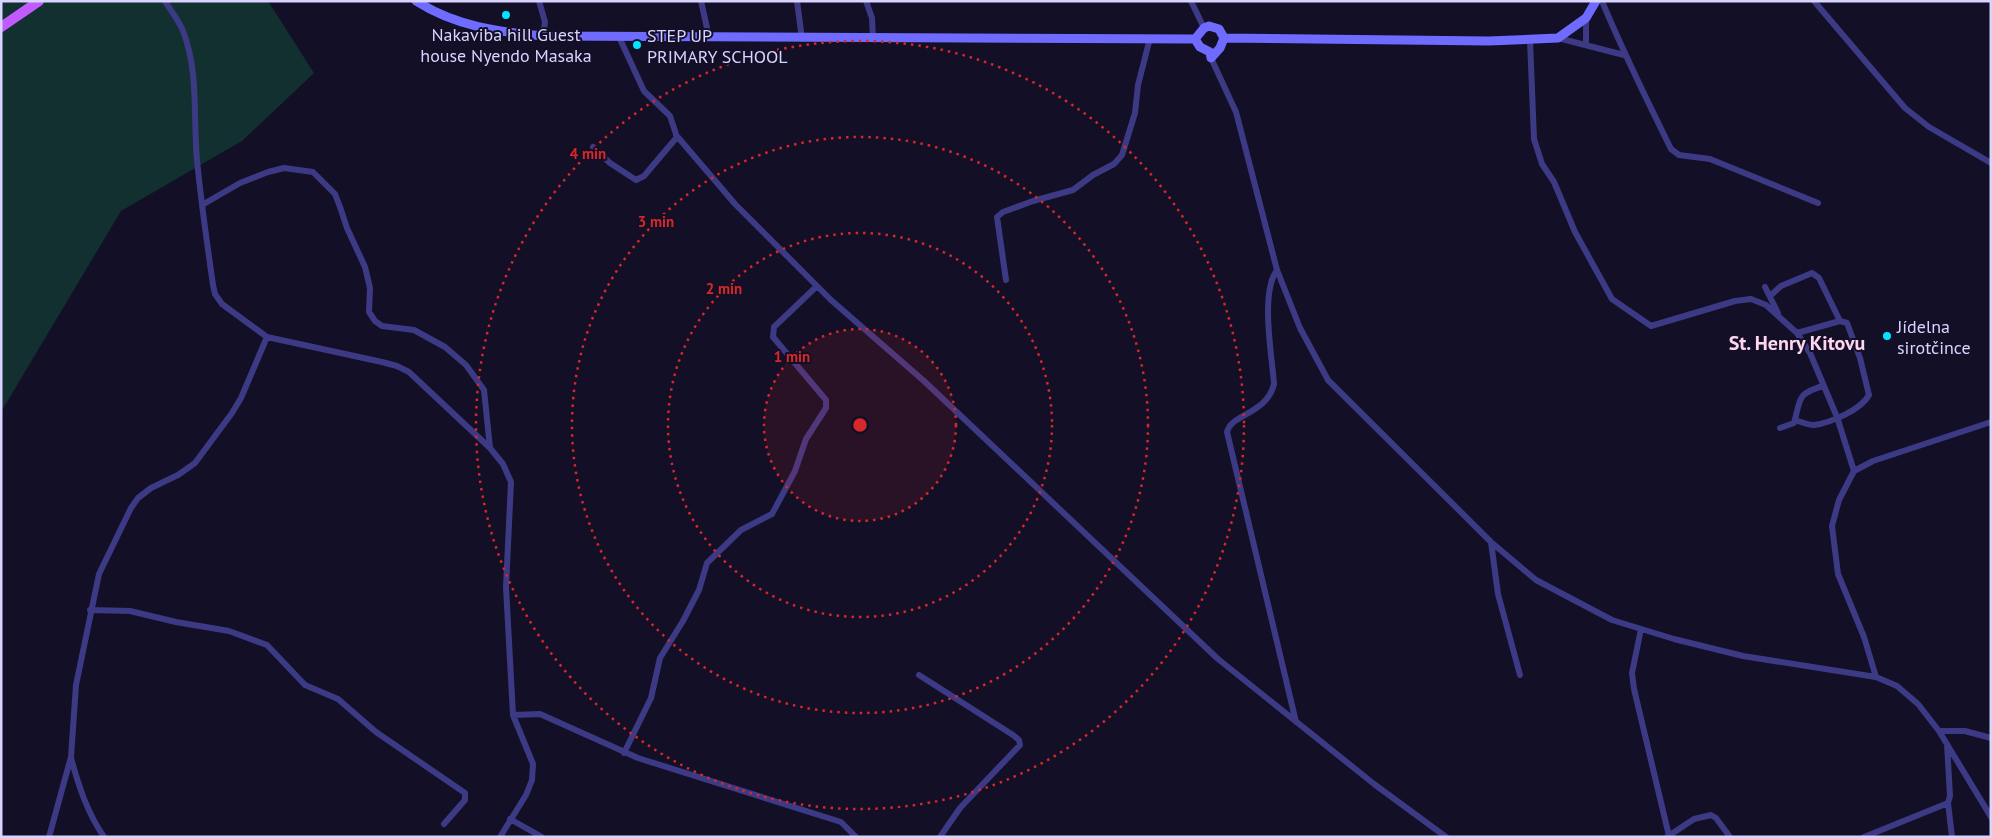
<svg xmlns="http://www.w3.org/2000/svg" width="1992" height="838" viewBox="0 0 1992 838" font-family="'PT Sans',sans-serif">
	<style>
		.green { fill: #12302f }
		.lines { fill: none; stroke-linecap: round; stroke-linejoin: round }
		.street { stroke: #3d3a85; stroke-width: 6 }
		.secondary { stroke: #6f6bff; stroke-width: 9 }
		.primary { stroke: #c25bff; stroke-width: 10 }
		.ring { fill: none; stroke: #d62828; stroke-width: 2.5; stroke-dasharray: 2.5 5 }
		.poi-dot { fill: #00e5ff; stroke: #130f26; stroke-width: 2 }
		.labels { text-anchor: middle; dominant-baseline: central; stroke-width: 4; stroke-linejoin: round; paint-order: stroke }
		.poi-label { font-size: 18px; fill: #d9d4ff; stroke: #130f26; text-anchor: start }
		.quarter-label { font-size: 20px; font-weight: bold; fill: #ffd6f0; stroke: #130f26 }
		.centre { fill: #d62828; stroke: #130f26; stroke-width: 2.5 }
		.ring-label { font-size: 15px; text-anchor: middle; font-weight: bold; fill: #d62828; stroke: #130f26; stroke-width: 4; stroke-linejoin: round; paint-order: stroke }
	</style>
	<rect width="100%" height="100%" fill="#130f26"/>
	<path class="green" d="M 1,1 L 268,1 L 314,73 L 242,141 L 121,211 L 1,412 Z"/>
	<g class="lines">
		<path class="street" d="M 165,1 C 171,11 179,21 183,31 C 199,72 193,117 197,160 C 201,202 207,243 213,285 L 215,294 L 222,304 L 267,337 L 382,362 L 397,366 L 409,372 L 490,448 L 503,464 L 511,482 L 506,587 L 513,715 L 533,764 L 532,780 L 526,795 L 500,837
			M 539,1 L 545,22 L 543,36
			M 701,1 L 709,37
			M 797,1 L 802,39
			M 866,1 L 872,18 L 873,39
			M 1191,1 L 1204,28
			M 1602,1 C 1623,52 1647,100 1671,149 L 1679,155 L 1710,159 L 1818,203
			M 1814,1 L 1905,108 L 1929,127 L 1991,163
			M 1558,38 L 1624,55
			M 1530,40 L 1534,139 L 1542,164 L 1554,182 L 1575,232 L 1612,299 L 1651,326 L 1735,301 L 1751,299 L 1766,305 L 1797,333 L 1810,353 L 1837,417 L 1854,471
			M 1586,44 L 1586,18
			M 1211,58 L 1236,112 L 1277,270 L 1300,328 L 1328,380 L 1491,542 L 1536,580 L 1612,620 L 1674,639 L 1743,656 L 1876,677 L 1897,686 L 1918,704 L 1939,731 L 1991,817
			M 676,135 L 735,204 L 831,300 L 924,381 L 1218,659 L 1374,784 L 1446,837
			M 593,147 L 610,163 L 636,180 L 644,176 L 677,137 L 670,116 L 644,91 L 619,37
			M 202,205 L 240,183 L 268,172 L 284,168 L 313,172 L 335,194 L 340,207 L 347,228 L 365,267 L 370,288 L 369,312 L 375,321 L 382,326 L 414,330 L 445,347 L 466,365 L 484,390 L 490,448
			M 1277,270 C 1260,293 1272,355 1274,384 C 1267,414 1231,414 1227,432 L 1296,722
			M 1006,280 L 997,217 L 1003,212 L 1033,201 L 1073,190 L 1093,175 L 1114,164 L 1122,155 L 1135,113 L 1138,85 L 1150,38
			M 1765,287 L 1778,313
			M 1770,296 L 1781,286 L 1812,273 L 1819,278 L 1840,321
			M 1795,420 C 1801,422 1808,425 1814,425 C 1830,423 1861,410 1869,395 L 1860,358 L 1847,323 L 1840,321 L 1797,333
			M 1780,428 L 1794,423 C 1801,399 1796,394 1823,386
			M 1491,542 L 1498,594 L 1520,675
			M 90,610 L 130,611 L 176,622 L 229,631 L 267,645 L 305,685 L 338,699 L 376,732 L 465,793 L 465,800 L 444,824
			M 1641,629 L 1632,673 L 1634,689 L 1669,836
			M 919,675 L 1013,735 L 1019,740 L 1020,745 L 960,808 L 940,837
			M 1876,677 L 1864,637 L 1838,574 L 1832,526 L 1839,500 L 1854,471 L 1873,461 L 1991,422
			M 513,715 L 540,714 L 638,758 L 841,822 L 856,837
			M 1939,731 L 1965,731 L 1991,738
			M 1947,744 L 1950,796 L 1948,803 L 1952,837
			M 624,753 L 651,698 L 660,658 L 683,621 L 699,590 L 707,563 L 741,530 L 772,514 L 795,471 L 806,439 L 826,408 L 826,400 L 773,337 L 774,327 L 817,286
			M 71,758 C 79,787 87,812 104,837
			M 510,819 L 542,837
			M 49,837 L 71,757 L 76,685 L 99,574 L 131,508 L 138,498 L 151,488 L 178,475 L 195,463 L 232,413 L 241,398 L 267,337
			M 1667,837 L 1694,819 L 1711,815 L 1716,818 L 1730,837
			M 1864,837 L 1948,803"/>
		<path class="secondary" d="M 416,1 C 455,26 498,32 543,36 L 1195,39
			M 1209,26 L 1219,29 L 1224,38 L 1220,48 L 1211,58 L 1210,52 L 1200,47 L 1195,39 L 1204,28 Z
			M 1224,38 L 1489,41 L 1558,38 L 1586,18 L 1596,1"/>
		<path class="primary" d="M 1,27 L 39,1"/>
	</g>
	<circle cx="860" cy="425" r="96" fill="#d62828" fill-opacity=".12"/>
	<g class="ring">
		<circle cx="860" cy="425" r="96"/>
		<circle cx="860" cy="425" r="192"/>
		<circle cx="860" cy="425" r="288"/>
		<circle cx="860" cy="425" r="384"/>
	</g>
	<g class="poi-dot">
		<circle cx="506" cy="15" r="5"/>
		<circle cx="637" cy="45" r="5"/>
		<circle cx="1887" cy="336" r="5"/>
	</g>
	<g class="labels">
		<g class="poi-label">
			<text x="506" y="34" text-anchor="middle">Nakaviba hill Guest<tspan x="506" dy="21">house Nyendo Masaka</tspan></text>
			<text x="647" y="35">STEP UP<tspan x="647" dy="21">PRIMARY SCHOOL</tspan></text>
			<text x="1897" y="326">Jídelna<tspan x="1897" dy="21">sirotčince</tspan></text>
		</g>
		<g class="quarter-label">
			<text x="1797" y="343">St. Henry Kitovu</text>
		</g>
	</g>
	<circle cx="860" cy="425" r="8" class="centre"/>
	<g class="ring-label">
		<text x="588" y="159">4 min</text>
		<text x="656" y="227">3 min</text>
		<text x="724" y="294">2 min</text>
		<text x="792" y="362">1 min</text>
	</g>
	<rect width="1992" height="838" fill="none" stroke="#d9d4ff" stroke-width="5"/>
</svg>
